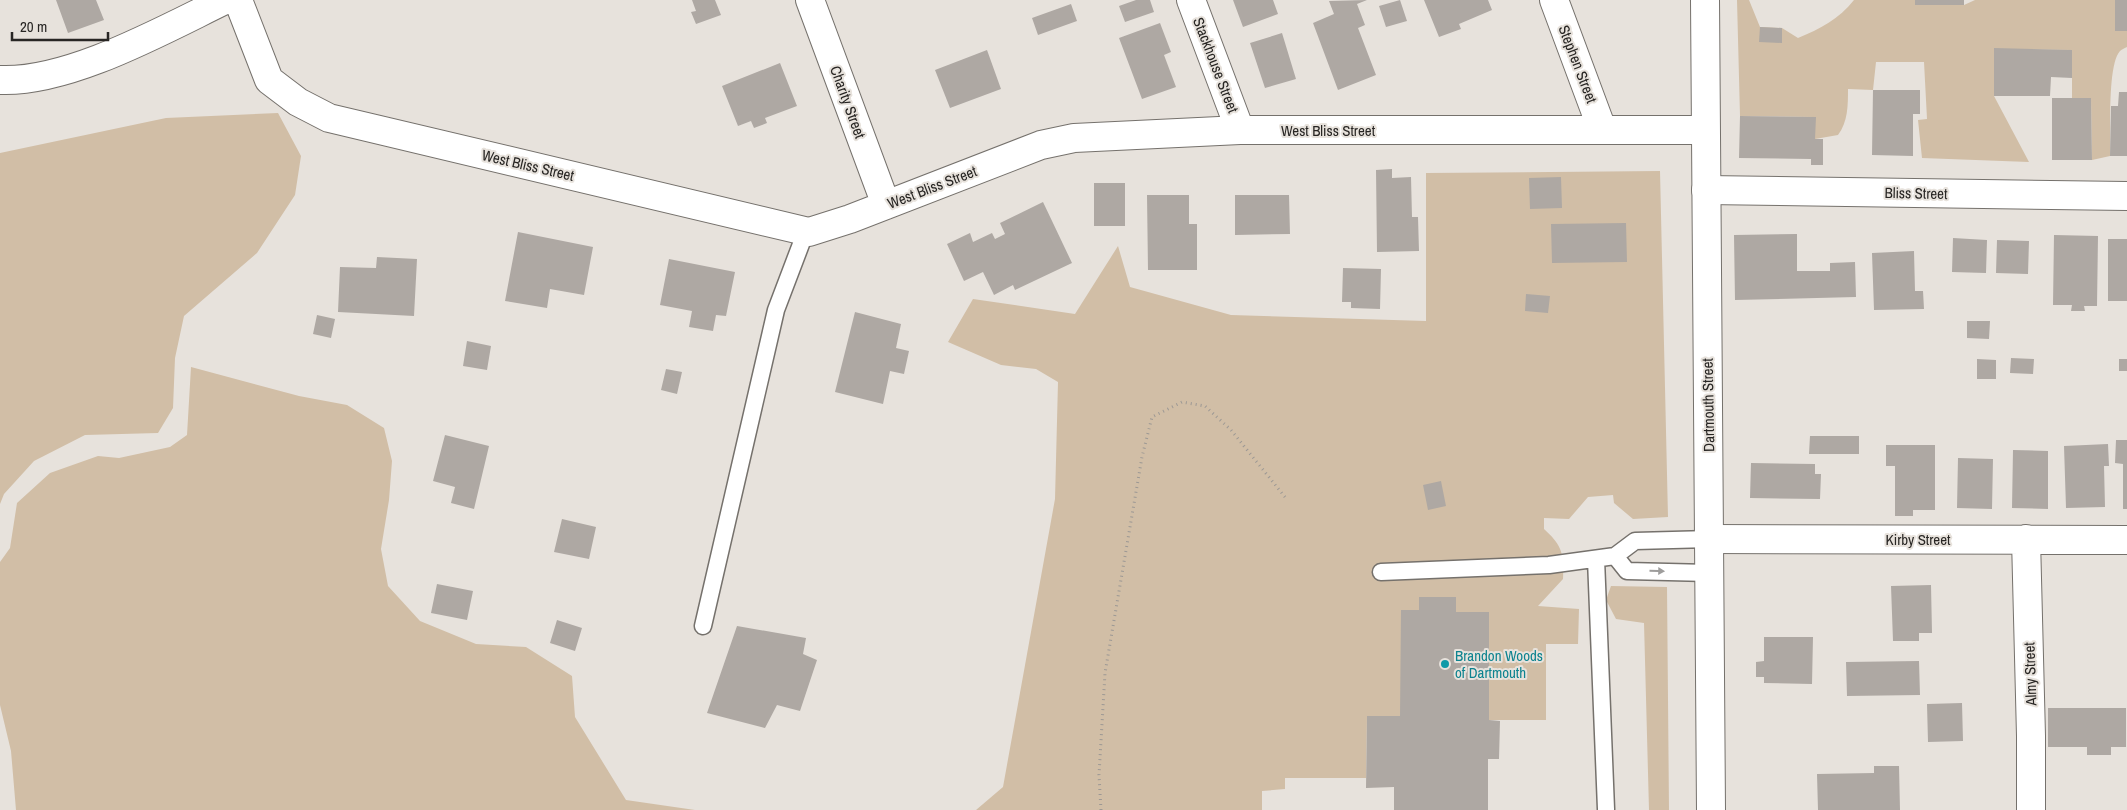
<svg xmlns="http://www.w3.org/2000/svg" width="2127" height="810" viewBox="0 0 2127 810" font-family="'Archivo Narrow',sans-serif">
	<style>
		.green { fill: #d1bea6 }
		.building { fill: #aea8a3 }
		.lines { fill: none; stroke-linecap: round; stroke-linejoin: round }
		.service-casing { stroke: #75716c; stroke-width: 19 }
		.minor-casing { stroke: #75716c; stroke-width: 30 }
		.secondary-casing { stroke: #75716c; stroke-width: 30 }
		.path { stroke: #9c9894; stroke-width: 3; stroke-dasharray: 1 4; stroke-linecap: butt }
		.service { stroke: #fff; stroke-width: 16 }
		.minor { stroke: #fff; stroke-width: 28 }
		.secondary { stroke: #fff; stroke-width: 28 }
		.oneway { fill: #9e9d9c }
		.culture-dot { fill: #0f9aa8; stroke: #e7e2dc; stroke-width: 2 }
		.labels { text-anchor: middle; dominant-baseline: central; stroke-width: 4; stroke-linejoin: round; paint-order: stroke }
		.street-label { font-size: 15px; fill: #282624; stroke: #e7e2dc }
		.culture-label { font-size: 15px; fill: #0d838f; stroke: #e7e2dc; text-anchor: start }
	</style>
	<rect width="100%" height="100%" fill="#e7e2dc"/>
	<path class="green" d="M 1737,0 L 1749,0 L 1760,27 L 1782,28 L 1798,38 C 1820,29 1839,19 1854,0 L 1915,0 L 1915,5 L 1964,5 L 1975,0 L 2115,0 L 2115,31 L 2127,31 L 2127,47 C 2125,48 2122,49 2120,51 C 2107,65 2111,135 2110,156 L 2092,160 L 2091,98 L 2072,98 L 2072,50 L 1994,49 L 1994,96 L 2029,162 L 1922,158 L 1918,120 L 1927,119 L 1924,62 L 1876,62 L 1873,90 L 1848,89 C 1848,105 1848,122 1838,135 L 1815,139 L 1815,117 L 1740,116 Z
		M 278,113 L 301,156 L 295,195 L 257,253 L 184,316 L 175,358 L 173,408 L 158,433 L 85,435 L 34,461 L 4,494 L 0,504 L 0,153 L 166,118 Z
		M 1660,171 L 1668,517 L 1633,519 L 1614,503 L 1613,495 L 1588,497 L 1569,519 L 1544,518 L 1544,529 C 1563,546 1564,555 1563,579 L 1538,606 L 1579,609 L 1578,644 L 1546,644 L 1546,720 L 1489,720 L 1456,612 L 1456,597 L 1420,597 L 1419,610 L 1400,716 L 1367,716 L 1366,778 L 1285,778 L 1285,789 L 1262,791 L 1262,810 L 976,810 L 1003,787 L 1055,499 L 1058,382 L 1036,369 L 1001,365 L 948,342 L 973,299 L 1075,314 L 1118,246 L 1130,287 L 1231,315 L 1426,321 L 1426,173 Z
		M 191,367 L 299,396 L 347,405 L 384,428 L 392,461 L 389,500 L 381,549 L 388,586 L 420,621 L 476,644 L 526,647 L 572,676 L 575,717 L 626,800 L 695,810 L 16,810 L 11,751 L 0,705 L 0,562 L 10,548 L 17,503 L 50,473 L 98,456 L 119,458 L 170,447 L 187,435 Z
		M 1611,586 L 1667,587 L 1669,810 L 1649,810 L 1644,623 L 1616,619 L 1606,600 Z"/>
	<path class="building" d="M 56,0 L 96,0 L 104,20 L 68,33 Z
		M 692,0 L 715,0 L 721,15 L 696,24 L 691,12 L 696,11 Z
		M 1136,0 L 1150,0 L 1154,12 L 1125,22 L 1119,6 Z
		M 1233,0 L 1273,0 L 1278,14 L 1243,27 Z
		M 1367,0 L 1357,4 L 1365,25 L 1358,28 L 1376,75 L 1338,90 L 1313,23 L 1334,14 L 1329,1 Z
		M 1400,0 L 1407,21 L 1386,27 L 1379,6 Z
		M 1424,0 L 1488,0 L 1492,10 L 1459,24 L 1461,29 L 1439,37 Z
		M 1915,0 L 1964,0 L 1964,5 L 1915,5 Z
		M 2115,0 L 2127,0 L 2127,31 L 2115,31 Z
		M 1071,4 L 1077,21 L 1038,35 L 1032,18 Z
		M 1160,23 L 1171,52 L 1164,55 L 1176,87 L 1142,99 L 1119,38 Z
		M 1760,27 L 1782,28 L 1782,43 L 1759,42 Z
		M 1282,33 L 1296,79 L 1265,88 L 1250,43 Z
		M 1994,48 L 2072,50 L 2072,78 L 2051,77 L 2050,96 L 1994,96 Z
		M 987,50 L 1001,89 L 950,108 L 935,70 Z
		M 780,63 L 797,106 L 765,118 L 767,123 L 754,128 L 751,121 L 738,126 L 722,86 Z
		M 1873,90 L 1920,90 L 1920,114 L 1913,114 L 1913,156 L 1872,155 Z
		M 2119,92 L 2127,92 L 2127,156 L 2110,156 L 2111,106 L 2118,106 Z
		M 2052,98 L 2091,98 L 2092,160 L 2052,160 Z
		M 1740,116 L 1816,117 L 1815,139 L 1823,139 L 1823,165 L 1811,165 L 1811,159 L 1739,158 Z
		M 1392,169 L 1392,178 L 1411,177 L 1412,217 L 1418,217 L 1419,251 L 1377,252 L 1376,170 Z
		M 1561,177 L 1562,208 L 1530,209 L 1529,178 Z
		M 1094,183 L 1125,183 L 1125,226 L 1094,226 Z
		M 1147,195 L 1189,195 L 1189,224 L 1197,224 L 1197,270 L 1148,270 Z
		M 1235,195 L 1289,195 L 1290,234 L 1235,235 Z
		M 1043,202 L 1072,263 L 1015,290 L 1013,285 L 994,295 L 983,272 L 964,281 L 947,244 L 970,233 L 973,242 L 992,233 L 995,239 L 1005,234 L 1000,223 Z
		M 1626,223 L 1627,262 L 1552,263 L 1551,224 Z
		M 518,232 L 593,247 L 584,295 L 550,289 L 547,308 L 505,301 Z
		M 1797,234 L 1797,271 L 1830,271 L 1830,263 L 1855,262 L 1856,297 L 1735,300 L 1734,235 Z
		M 2054,235 L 2098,236 L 2097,306 L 2084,306 L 2085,311 L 2071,311 L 2072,305 L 2053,305 Z
		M 1953,238 L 1987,240 L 1986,273 L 1952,272 Z
		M 2108,239 L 2127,239 L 2127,301 L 2108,301 Z
		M 1997,240 L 2029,241 L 2028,274 L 1996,273 Z
		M 1914,251 L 1915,291 L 1923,291 L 1924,309 L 1874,310 L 1872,253 Z
		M 377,257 L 417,259 L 414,316 L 338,312 L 340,267 L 376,268 Z
		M 669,259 L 735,272 L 726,316 L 716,315 L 713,331 L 689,327 L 692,311 L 660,305 Z
		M 1343,268 L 1381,269 L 1380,309 L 1351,308 L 1351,302 L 1342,302 Z
		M 1526,294 L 1550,296 L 1548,313 L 1525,311 Z
		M 855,312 L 901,324 L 896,348 L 909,351 L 904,374 L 890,371 L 883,404 L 835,392 Z
		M 317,315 L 335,319 L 331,338 L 313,334 Z
		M 1967,321 L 1990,321 L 1989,339 L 1967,338 Z
		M 467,341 L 491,346 L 487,370 L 463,366 Z
		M 2011,358 L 2034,359 L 2033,374 L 2010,373 Z
		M 1977,359 L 1996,360 L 1996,379 L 1977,379 Z
		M 2119,359 L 2127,359 L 2127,371 L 2119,371 Z
		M 666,369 L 682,372 L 677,394 L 661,390 Z
		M 445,435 L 489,446 L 474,509 L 451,503 L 455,487 L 433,481 Z
		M 1810,436 L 1859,436 L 1859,454 L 1809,454 Z
		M 2116,440 L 2127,440 L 2127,509 L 2123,509 L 2123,464 L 2115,463 Z
		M 2108,444 L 2109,466 L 2104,466 L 2105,507 L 2066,508 L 2064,446 Z
		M 1886,445 L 1935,445 L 1935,510 L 1913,510 L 1913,516 L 1895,516 L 1895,466 L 1886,466 Z
		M 2013,450 L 2048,451 L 2048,509 L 2012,508 Z
		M 1958,458 L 1993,459 L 1992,509 L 1957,508 Z
		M 1751,463 L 1815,464 L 1815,474 L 1821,474 L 1820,499 L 1750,498 Z
		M 1441,481 L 1446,506 L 1428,510 L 1423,485 Z
		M 562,519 L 596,527 L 589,559 L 554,552 Z
		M 437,584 L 473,591 L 467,620 L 431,613 Z
		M 1931,585 L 1932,633 L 1919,633 L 1919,641 L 1893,641 L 1891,586 Z
		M 1419,597 L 1456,597 L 1456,612 L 1489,612 L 1489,720 L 1500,721 L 1499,759 L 1488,759 L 1488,810 L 1394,810 L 1394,787 L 1366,788 L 1367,716 L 1400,716 L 1401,610 L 1419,610 Z
		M 557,620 L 582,628 L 575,651 L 550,643 Z
		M 737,626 L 806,638 L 803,654 L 817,660 L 800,711 L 777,705 L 765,728 L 707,713 Z
		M 1764,637 L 1813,637 L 1812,684 L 1764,683 L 1764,677 L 1756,677 L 1756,662 L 1764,661 Z
		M 1919,661 L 1920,695 L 1847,696 L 1846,662 Z
		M 1962,703 L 1963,741 L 1928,742 L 1927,704 Z
		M 2048,708 L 2126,708 L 2126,747 L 2111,747 L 2111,755 L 2087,755 L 2087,747 L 2048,747 Z
		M 1874,766 L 1899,766 L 1900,810 L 1818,810 L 1817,774 L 1874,773 Z"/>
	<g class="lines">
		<g class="service-casing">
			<path id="service" d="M 1615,556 L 1627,571 L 1709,573
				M 1596,559 L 1606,809
				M 1381,572 L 1549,565 L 1615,556 L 1635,541 L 1710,539
				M 703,626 L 776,310 L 806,231"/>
		</g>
		<g class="minor-casing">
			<path id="minor" d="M 238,0 L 269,80 L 298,102 L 329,118 L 809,232 L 850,219 L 1041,145 L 1074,138 L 1240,130 L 1705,130
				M 810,0 L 886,205
				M 1191,0 L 1240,130
				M 1554,0 L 1602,129
				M 0,80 C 69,83 163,30 225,0
				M 1706,190 L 2127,196
				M 1710,539 L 2127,540
				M 2026,539 L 2031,736 L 2031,810"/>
		</g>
		<g class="secondary-casing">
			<path id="secondary" d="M 1705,0 L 1711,810"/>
		</g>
		<path class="path" d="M 1101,810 L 1099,775 L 1105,673 L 1142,457 L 1152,417 L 1182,402 L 1205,406 L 1231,430 L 1285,497"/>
		<use href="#service" class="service"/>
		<use href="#minor" class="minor"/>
		<use href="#secondary" class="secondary"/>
	</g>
	<defs><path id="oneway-solid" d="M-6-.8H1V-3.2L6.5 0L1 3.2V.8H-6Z" transform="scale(1.25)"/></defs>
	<use class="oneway" href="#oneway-solid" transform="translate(1657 571) rotate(1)"/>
	<circle class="culture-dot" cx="1445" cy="664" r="5"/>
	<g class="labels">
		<g class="street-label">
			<text transform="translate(1578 64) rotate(69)">Stephen Street</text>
			<text transform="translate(1216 65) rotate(69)">Stackhouse Street</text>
			<text transform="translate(848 102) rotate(70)">Charity Street</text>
			<text x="1328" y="130">West Bliss Street</text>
			<text transform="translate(528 165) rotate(13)">West Bliss Street</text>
			<text transform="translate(932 187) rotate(-21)">West Bliss Street</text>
			<text transform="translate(1916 193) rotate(1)">Bliss Street</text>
			<text transform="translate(1708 405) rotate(-91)">Dartmouth Street</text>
			<text x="1918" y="539">Kirby Street</text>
			<text transform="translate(2030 674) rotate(-92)">Almy Street</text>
		</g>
		<g class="culture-label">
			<text x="1455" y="655">Brandon Woods<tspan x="1455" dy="17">of Dartmouth</tspan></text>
		</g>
	</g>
	<path d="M12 32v8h96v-8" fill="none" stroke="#282624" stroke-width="2.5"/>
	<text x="20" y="32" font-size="15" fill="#282624" stroke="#e7e2dc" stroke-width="4" paint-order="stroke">20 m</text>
</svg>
